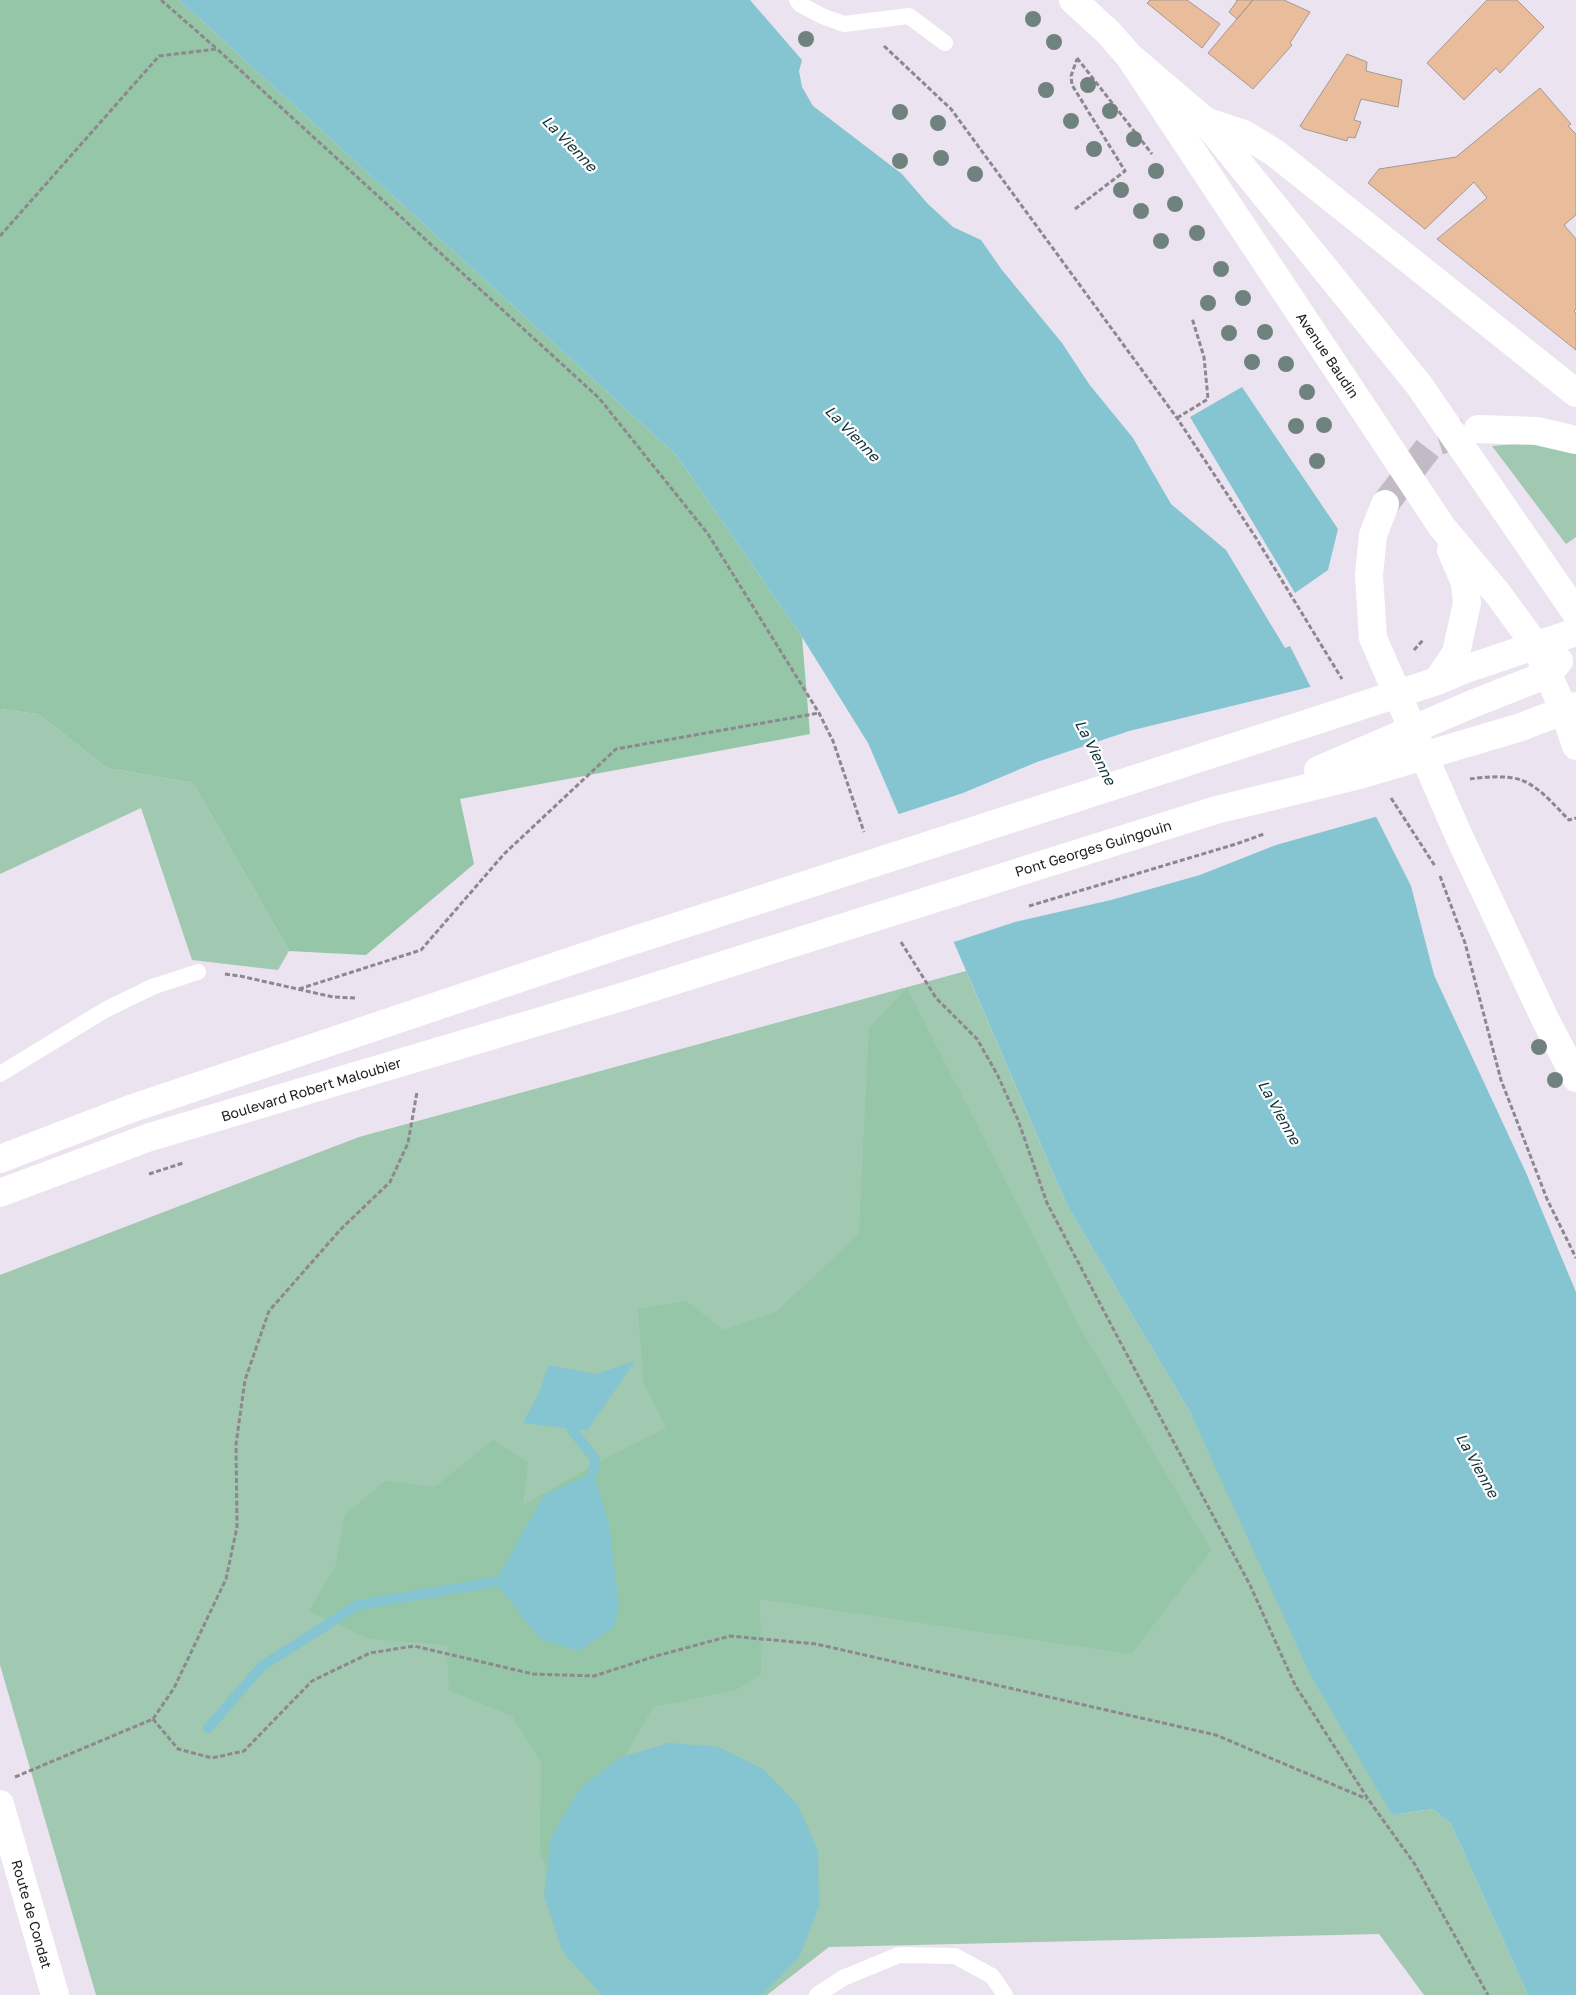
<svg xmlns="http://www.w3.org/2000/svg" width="1576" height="1995" viewBox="0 0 1576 1995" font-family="'Golos Text',sans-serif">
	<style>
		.green { fill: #a1c8b0 }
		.forest { fill: #94c6a7 }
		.water { fill: #84c5d1 }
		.pier { fill: #ebe3ef }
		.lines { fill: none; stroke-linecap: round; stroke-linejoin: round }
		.stream { stroke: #84c5d1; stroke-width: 10 }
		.building { fill: #e9bd9c; stroke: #a49991 }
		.primary-tunnel { stroke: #c2bbc5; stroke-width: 28; stroke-dasharray: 28 14; stroke-linecap: butt }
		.path { stroke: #8d878f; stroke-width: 3; stroke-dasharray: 5 2.5; stroke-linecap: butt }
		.service { stroke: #fff; stroke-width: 16 }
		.secondary { stroke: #fff; stroke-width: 28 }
		.primary { stroke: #fff; stroke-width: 28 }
		.tree { fill: #6f827d }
		.labels { text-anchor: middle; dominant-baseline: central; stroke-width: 4.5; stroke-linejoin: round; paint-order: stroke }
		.street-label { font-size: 14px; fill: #1e1b1f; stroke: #fff }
		.water-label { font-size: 15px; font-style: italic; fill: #113237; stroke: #fff }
	</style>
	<rect width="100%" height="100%" fill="#ebe3ef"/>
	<path class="green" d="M 1530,443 L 1576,453 L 1576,537 L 1566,544 L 1492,446 Z
		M 0,709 L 38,714 L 107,768 L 193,783 L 289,951 L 278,970 L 192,960 L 141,808 L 0,874 Z
		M 966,971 L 1067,1205 L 1191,1414 L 1392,1815 L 1433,1809 L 1451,1824 L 1528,1995 L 1424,1995 L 1379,1934 L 829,1947 L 767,1995 L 96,1995 L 0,1665 L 0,1275 L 359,1137 Z"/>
	<path class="forest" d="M 0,0 L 179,0 L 677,456 L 802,637 L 810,734 L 460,799 L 474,864 L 366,955 L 289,951 L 193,783 L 107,768 L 38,714 L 0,709 Z
		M 907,988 L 1078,1324 L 1211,1550 L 1131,1654 L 760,1599 L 761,1674 L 736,1690 L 653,1707 L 588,1820 L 555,1892 L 540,1851 L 541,1762 L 512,1716 L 449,1690 L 447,1645 L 370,1639 L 309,1611 L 336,1565 L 345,1515 L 385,1481 L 435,1487 L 493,1440 L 528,1462 L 523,1505 L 618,1452 L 666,1428 L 644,1384 L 638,1309 L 686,1301 L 724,1330 L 776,1312 L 859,1234 L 869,1028 Z"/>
	<path class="water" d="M 179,0 L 750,0 L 802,60 L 799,71 L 802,87 L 813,106 L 902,174 L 928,204 L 953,227 L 981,240 L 1002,270 L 1062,343 L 1089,384 L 1133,438 L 1171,504 L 1226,550 L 1285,648 L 1290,646 L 1411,886 L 1434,975 L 1527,1175 L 1576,1292 L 1576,1995 L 1528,1995 L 1451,1824 L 1433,1809 L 1392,1815 L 1310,1674 L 1191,1414 L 1067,1205 L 868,743 L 802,637 L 677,456 Z
		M 1242,387 L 1338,529 L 1328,570 L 1295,593 L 1190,417 Z
		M 635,1361 L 587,1431 L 523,1423 L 541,1388 L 548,1365 L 596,1374 Z
		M 593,1473 L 609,1523 L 619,1603 L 614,1627 L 579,1651 L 540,1639 L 495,1582 L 544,1495 Z
		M 669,1743 L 719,1747 L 763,1769 L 798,1805 L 818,1851 L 819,1906 L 799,1958 L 762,1995 L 602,1995 L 562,1951 L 544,1895 L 551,1837 L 581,1787 L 621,1757 Z"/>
	<path class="pier" d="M 1314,686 L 1379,816 L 1276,845 L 1200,875 L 1111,900 L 1015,922 L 951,943 L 896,815 L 963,793 L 1037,762 L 1129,731 Z"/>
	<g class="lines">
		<path class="stream" d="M 572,1430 L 595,1459 L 593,1473
			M 208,1728 L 262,1666 L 358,1605 L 495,1582"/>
	</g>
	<path class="building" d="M 1150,0 L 1187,0 L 1220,24 L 1202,48 L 1147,3 Z
		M 1236,0 L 1253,0 L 1237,19 L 1229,12 L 1237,1 Z
		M 1253,0 L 1284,0 L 1310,12 L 1290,43 L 1292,45 L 1253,89 L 1208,53 Z
		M 1487,0 L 1517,0 L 1544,27 L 1500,73 L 1496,68 L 1464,100 L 1427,63 Z
		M 1347,54 L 1367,62 L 1366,71 L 1402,80 L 1398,107 L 1361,99 L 1354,120 L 1361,122 L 1355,138 L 1348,137 L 1347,141 L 1304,129 L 1300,126 Z
		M 1540,88 L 1571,124 L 1568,126 L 1576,134 L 1576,215 L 1564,225 L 1576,239 L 1576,309 L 1574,311 L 1576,313 L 1576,350 L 1437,239 L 1487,198 L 1474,182 L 1425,229 L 1368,183 L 1379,169 L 1456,157 Z"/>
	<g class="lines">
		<path class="primary-tunnel" d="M 1385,504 L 1432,443 L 1477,429"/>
		<path class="path" d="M 161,0 L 217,49
			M 884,46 L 951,109 L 1177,418 L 1256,538 L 1342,679
			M 1077,58 L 1152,154
			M 1075,209 L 1125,171 L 1072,85 L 1071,76 L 1077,59
			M 0,236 L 159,56 L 217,49 L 599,398 L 708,534 L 819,713 L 833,741 L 864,832
			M 1177,418 L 1208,399 L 1204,357 L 1192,318
			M 1414,650 L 1423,640
			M 1470,779 C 1484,777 1507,775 1521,780 C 1540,787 1555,806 1569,820 L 1576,818
			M 1391,798 L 1435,866
			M 1440,876 L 1465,943 L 1501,1080 L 1547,1199 L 1576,1258
			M 1029,906 L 1236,844 L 1264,834
			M 901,942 L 936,998 L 977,1039 L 997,1074 L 1018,1120 L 1047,1203 L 1117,1336 L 1250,1585 L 1295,1685 L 1368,1799 L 1414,1863 L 1488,1995
			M 225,974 L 240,976 L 333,997 L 356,998
			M 299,989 L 421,950 L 504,854 L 616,749 L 819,713
			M 149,1174 L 183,1163
			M 153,1719 L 178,1749 L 212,1758 L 244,1751 L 312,1681 L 370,1653 L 414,1646 L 533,1674 L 594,1676 L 656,1656 L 730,1636 L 816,1644 L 1216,1735 L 1367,1799
			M 15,1777 L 153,1719 L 174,1688 L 226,1579 L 237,1527 L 236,1444 L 245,1380 L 269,1311 L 341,1229 L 390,1182 L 408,1143 L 417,1092"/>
		<path class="service" d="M 797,0 L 801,5 L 822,16 L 844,24 L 909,16 L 945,43
			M 0,1074 L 105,1010 L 152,987 L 198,972
			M 817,1995 L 843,1978 L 899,1955 L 955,1956 L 992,1976 L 1005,1995"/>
		<path class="secondary" d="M 0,1804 L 55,1995"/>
		<path class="primary" d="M 1073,0 L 1109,33 L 1129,56 L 1205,121 L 1244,134 L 1275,153 L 1576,393
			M 1129,56 L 1442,527 L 1498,594 L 1536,646 L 1564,711 L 1576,746
			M 1205,121 L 1419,385 L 1576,613
			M 1478,429 L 1537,431 L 1576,440
			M 1385,504 L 1373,535 L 1369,575 L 1373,638 L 1458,834 L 1546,1021 L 1576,1078
			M 1437,681 L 1456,653 L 1467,603 L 1465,583 L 1451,550
			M 1318,770 L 1472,704 L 1548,674 L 1559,661
			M 0,1159 L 130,1109 L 610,948 L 1327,717 L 1437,681 L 1463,670 L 1576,632
			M 0,1193 L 150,1137 L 625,996 L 1216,810 L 1356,776 L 1518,728 L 1576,706"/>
	</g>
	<g class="tree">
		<circle cx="1033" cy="19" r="8"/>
		<circle cx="806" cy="39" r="8"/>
		<circle cx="1054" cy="42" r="8"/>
		<circle cx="1088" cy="85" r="8"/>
		<circle cx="1046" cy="90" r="8"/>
		<circle cx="1110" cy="111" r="8"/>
		<circle cx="900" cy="112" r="8"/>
		<circle cx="1071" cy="121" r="8"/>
		<circle cx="938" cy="123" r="8"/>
		<circle cx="1134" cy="139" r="8"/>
		<circle cx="1094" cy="149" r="8"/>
		<circle cx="941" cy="158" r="8"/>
		<circle cx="900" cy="161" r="8"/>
		<circle cx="1156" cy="171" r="8"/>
		<circle cx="975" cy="174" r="8"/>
		<circle cx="1121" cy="190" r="8"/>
		<circle cx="1175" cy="204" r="8"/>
		<circle cx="1141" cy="211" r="8"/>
		<circle cx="1197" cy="233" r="8"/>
		<circle cx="1161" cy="241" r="8"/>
		<circle cx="1221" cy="269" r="8"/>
		<circle cx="1243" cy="298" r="8"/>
		<circle cx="1208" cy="303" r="8"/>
		<circle cx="1265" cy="332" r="8"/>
		<circle cx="1229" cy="333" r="8"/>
		<circle cx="1252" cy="362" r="8"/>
		<circle cx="1286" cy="364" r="8"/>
		<circle cx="1307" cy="392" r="8"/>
		<circle cx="1324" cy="425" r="8"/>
		<circle cx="1296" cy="426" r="8"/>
		<circle cx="1317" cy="461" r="8"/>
		<circle cx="1539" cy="1047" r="8"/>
		<circle cx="1555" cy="1080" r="8"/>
	</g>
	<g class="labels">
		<g class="street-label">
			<text transform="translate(1328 355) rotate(56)">Avenue Baudin</text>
			<text transform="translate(1093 848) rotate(-17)">Pont Georges Guingouin</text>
			<text transform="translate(311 1089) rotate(-17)">Boulevard Robert Maloubier</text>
			<text transform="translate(32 1914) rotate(74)">Route de Condat</text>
		</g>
		<g class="water-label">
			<text transform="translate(570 143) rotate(46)">La Vienne</text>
			<text transform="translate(853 433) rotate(46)">La Vienne</text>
			<text transform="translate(1096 752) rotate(63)">La Vienne</text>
			<text transform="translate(1280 1112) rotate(61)">La Vienne</text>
			<text transform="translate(1478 1465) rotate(61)">La Vienne</text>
		</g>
	</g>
</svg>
